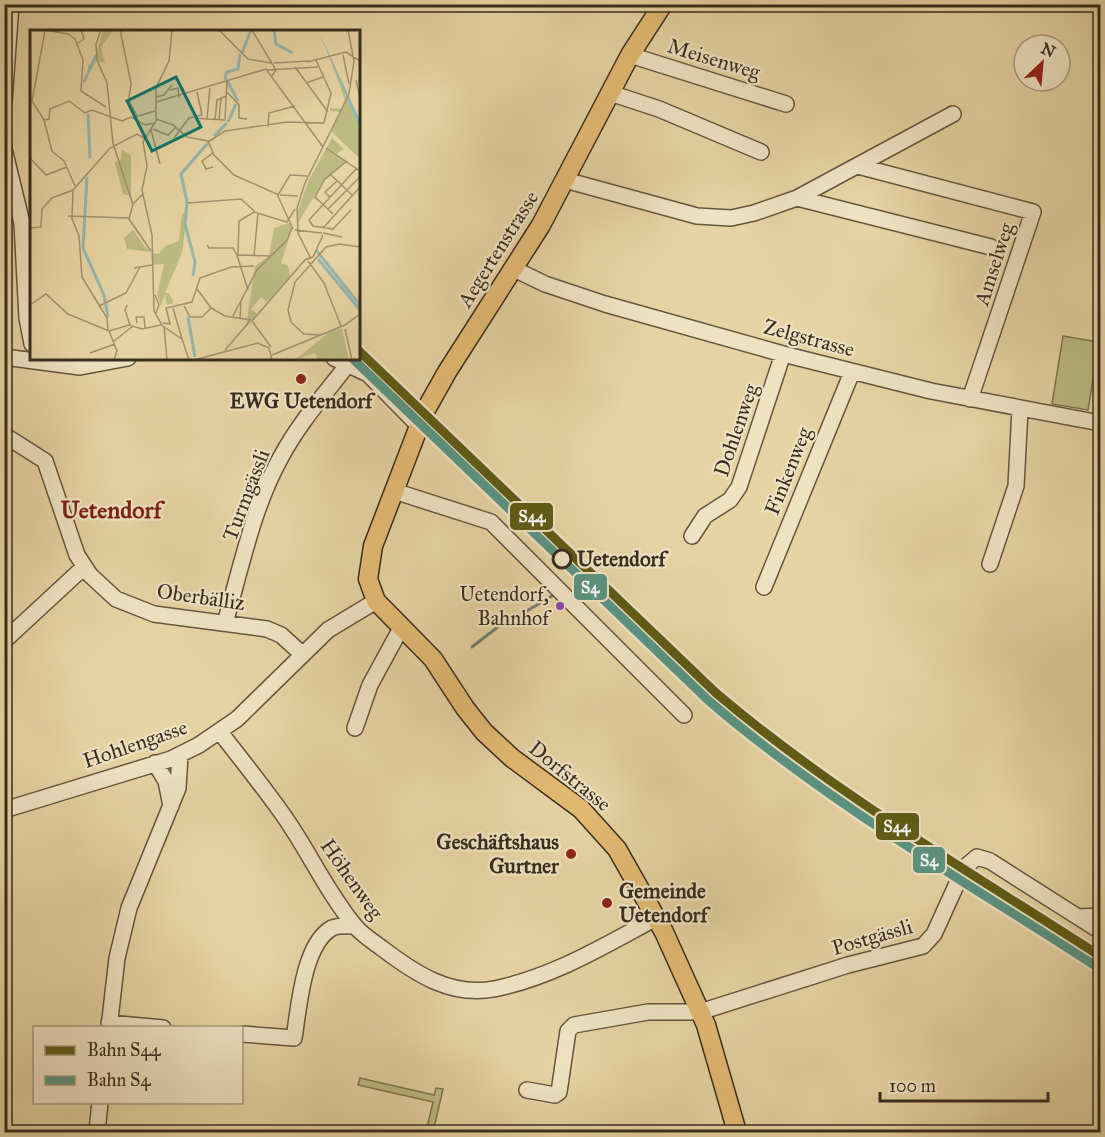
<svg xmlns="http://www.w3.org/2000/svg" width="1105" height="1137" viewBox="0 0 1105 1137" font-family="'IM FELL Great Primer',serif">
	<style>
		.green { fill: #bbbb81; stroke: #7a7450; stroke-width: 1.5 }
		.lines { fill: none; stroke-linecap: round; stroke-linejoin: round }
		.stream { stroke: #717f74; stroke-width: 3 }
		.minor-casing { stroke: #64563f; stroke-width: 18 }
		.major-casing { stroke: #382d1e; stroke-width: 21 }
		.minor { stroke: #efe2c3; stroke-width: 15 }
		.major { stroke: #e3ba72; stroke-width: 18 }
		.rail-1-casing { stroke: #efe2c3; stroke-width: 14 }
		.rail-2-casing { stroke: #efe2c3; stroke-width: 14 }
		.rail-1 { stroke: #605b15; stroke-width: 9 }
		.rail-2 { stroke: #599483; stroke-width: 9 }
		.poi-dot { fill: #8f2418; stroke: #efe2c3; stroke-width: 2 }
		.stop-dot { fill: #efe2c3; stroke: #382d1e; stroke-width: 3 }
		.bus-dot { fill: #8e44ad; stroke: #efe2c3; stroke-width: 2 }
		.labels { text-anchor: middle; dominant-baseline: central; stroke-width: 4.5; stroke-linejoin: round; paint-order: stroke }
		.bus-label { font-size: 20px; fill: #382d1e; stroke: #efe2c3; text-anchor: end }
		.street-label { font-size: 21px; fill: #382d1e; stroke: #efe2c3 }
		.poi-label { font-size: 21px; font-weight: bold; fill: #382d1e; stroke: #efe2c3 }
		.stop-label { font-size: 21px; font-weight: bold; fill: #382d1e; stroke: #efe2c3; text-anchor: start }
		.quarter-label { font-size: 24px; font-weight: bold; fill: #7a1f14; stroke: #efe2c3 }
		.inset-river { fill: none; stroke: #97b6ad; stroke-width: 3 }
		.inset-road { fill: none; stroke: #a0916e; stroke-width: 1.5 }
		.view { fill: #0f766e; fill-opacity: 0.15; stroke: #0f766e; stroke-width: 3 }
		.inset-edge { fill: none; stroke: #382d1e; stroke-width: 3 }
		.line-badge { stroke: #efe2c3; stroke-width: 2 }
		.badge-label { font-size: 16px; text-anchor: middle; font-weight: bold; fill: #fff }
	</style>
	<rect width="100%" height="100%" fill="#e6d3a3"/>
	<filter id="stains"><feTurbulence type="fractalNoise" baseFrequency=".00333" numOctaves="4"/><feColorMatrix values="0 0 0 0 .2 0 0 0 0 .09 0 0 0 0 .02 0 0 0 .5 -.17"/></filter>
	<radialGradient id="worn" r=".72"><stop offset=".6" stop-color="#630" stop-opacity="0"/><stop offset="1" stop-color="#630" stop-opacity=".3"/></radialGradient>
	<path class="green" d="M 1063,336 L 1099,342 L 1088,410 L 1052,404 Z
		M 360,1078 L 434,1095 L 436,1088 L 443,1089 L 433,1132 L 426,1132 L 433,1102 L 358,1085 Z"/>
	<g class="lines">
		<path class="stream" d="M 472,647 L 512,616 L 515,618 L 552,596"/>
		<g class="minor-casing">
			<path id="minor" d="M 630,55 L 786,104
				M 610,93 L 659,109 L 761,152
				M 4,102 L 11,4
				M 4,149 L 22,223 L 27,318 L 32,344
				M 858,166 L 1033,212 L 970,399
				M 565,180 L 697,216 L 731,218 L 754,213 L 797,198 L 953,114
				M 797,198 L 991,247
				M 514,269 L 545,284 L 605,304 L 783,354 L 931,391 L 1100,423
				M 4,357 L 80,367 L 128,358
				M 334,358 L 368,374 L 418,425
				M 4,435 L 45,461 L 77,555 L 90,575 L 116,599 L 154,614 L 267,629 L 281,635 L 302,654
				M 394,491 L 491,522 L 684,715
				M 692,536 L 705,516 L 730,500 L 739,487 L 783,354
				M 990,564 L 1016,486 L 1020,409
				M 764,587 L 852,372
				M 225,623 C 241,568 253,507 281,457 C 299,423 325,394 349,363
				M 4,641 L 84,567
				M 355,728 L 370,685 L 401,628
				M 220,732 C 243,762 267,791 288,822 C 311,856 329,895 355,926 C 362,935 374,942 383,949 C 416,974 451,997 494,989 C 553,977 604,946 656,918
				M 155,763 L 166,781 L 171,806
				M 4,810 L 171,759 L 199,745 L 237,719 L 328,630 L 376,601
				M 1078,917 L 1100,931
				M 109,1023 L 163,1028
				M 109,1028 L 117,958 L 129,908 L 178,788 L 180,755
				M 242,1034 L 294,1038 C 299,1008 303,944 332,928 C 338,925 348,926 355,926
				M 527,1090 L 555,1095 L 559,1092 L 568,1031 L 574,1025 L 648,1012 L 700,1012 L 848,965 L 923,946 L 934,934 L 964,868 L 977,857 L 990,861 L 1078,917 L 1100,916
				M 97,1132 L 100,1102"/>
		</g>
		<g class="major-casing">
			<path id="major" d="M 663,4 L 630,55 L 541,225 L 447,372 L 424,413 L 373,546 L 368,579 L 376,601 L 433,659 L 465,708 L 484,732 L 512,758 L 581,809 L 617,849 L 664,932 L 706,1025 L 737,1132"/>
		</g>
		<use href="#minor" class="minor"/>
		<use href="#major" class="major"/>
		<g class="rail-1-casing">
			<path id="rail-1" d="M 358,350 L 716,693 C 835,794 969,871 1100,956"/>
		</g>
		<g class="rail-2-casing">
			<path id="rail-2" d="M 352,358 L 709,701 C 828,803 963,880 1094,965"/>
		</g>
		<use href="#rail-1" class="rail-1"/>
		<use href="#rail-2" class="rail-2"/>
	</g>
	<g class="poi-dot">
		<circle cx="301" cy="379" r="6"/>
		<circle cx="571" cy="854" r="6"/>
		<circle cx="607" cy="903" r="6"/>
	</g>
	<circle class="stop-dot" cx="562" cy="559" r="9"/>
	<circle class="bus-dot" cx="560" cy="606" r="5"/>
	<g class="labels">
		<g class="bus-label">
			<text x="549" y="594">Uetendorf,<tspan x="549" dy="24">Bahnhof</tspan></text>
		</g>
		<g class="street-label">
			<text transform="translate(714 59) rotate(17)">Meisenweg</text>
			<text transform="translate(498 249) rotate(-58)">Aegertenstrasse</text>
			<text transform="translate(994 264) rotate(-72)">Amselweg</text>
			<text transform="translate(809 338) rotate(15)">Zelgstrasse</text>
			<text transform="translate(736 430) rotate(-71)">Dohlenweg</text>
			<text transform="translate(788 471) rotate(-68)">Finkenweg</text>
			<text transform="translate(246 495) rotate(-69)">Turmgässli</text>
			<text transform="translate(201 597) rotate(8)">Oberbälliz</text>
			<text transform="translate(135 744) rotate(-19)">Hohlengasse</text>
			<text transform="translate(570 776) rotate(39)">Dorfstrasse</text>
			<text transform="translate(352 879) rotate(55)">Höhenweg</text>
			<text transform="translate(872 937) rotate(-16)">Postgässli</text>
		</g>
		<g class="poi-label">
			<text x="301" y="401">EWG Uetendorf</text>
			<text x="559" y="842" text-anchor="end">Geschäftshaus<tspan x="559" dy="24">Gurtner</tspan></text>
			<text x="619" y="891" text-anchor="start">Gemeinde<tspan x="619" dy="24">Uetendorf</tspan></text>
		</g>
		<g class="stop-label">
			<text x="577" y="559">Uetendorf</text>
		</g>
		<g class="quarter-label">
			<text x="111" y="510">Uetendorf</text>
		</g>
	</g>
	<g transform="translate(30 30)">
		<rect width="330" height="330" fill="#e6d3a3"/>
		<path d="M 73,0 L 84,0 L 71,17 L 75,33 L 67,31 L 58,45 L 58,35 L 63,34 ZM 300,28 L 330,101 L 330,129 L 301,101 L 310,82 L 300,81 L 300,78 L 312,79 L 315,70 ZM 302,108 L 314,119 L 306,124 L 317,131 L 293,152 L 268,193 L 268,180 L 279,150 ZM 92,120 L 101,125 L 101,166 L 93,164 L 85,134 L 85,131 L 90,133 ZM 157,182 L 152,223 L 135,263 L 139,263 L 144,273 L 137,275 L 135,265 L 131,276 L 127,265 L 134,234 L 122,235 L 121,223 L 129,224 L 135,216 L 149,211 L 152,184 ZM 259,193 L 262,199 L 251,233 L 258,236 L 260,246 L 237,272 L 231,267 L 221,279 L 227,284 L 216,297 L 225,236 L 239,226 L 244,198 ZM 103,200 L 115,217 L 121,222 L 97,219 L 94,208 ZM 312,298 L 319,330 L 288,330 L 285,323 L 265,330 L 298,303 Z" fill="#bbbb81"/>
		<path d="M 288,0 L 330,90 L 330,101 L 326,91 Z" fill="#97b6ad"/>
		<path class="inset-river" d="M 244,0 L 246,14 L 263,23M 212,23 L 221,0M 54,52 L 66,25M 208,71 L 195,47 L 197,42 L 208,39 L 210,24M 58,84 L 60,128M 198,92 L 206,74M 184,106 L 197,93M 57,147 L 53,218 L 74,265 L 78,287M 286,220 L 330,275M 288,229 L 330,280M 163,246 L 165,232 L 155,194 L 157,172 L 151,144 L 178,113M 158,287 L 165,327"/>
		<path class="inset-road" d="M 15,0 L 38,4 L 45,9 L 53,30 L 51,61 L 76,77M 71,0 L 66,14 L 67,30 L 77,53 L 83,113 L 103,175M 90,0 L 101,53 L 99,68M 142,0 L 139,31 L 126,58 L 126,89 L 143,95 L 157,107 L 178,111 L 184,125 L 204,145 L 247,164 L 263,199M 189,0 L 218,29 L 241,33M 222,0 L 246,40 L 242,46M 47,14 L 54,9 L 51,0M 313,25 L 319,54M 277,32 L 316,22 L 330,31M 244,33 L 279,31M 265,37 L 298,82M 237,40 L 288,37M 326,50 L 330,68M 276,53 L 293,47M 140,60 L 148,58 L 149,68M 197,62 L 209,75 L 209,88 L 217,89M 126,67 L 134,65 L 142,55M 98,69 L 107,86M 2,71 L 15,1M 2,71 L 14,90M 126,72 L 236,39 L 293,117M 102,88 L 125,81M 165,88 L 177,89 L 180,58M 127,89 L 113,112 L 117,136 L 112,160 L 122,205 L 124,281 L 132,295M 177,89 L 195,90 L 197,51M 14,90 L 19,89 L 20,79 L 39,71 L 55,83 L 62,80 L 92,91 L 101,87 L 115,95 L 125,93M 14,90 L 22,121 L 34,131 L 45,156M 185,90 L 187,70 L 196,66M 189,90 L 191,68M 238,97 L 239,83 L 265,76M 123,99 L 138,105 L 146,97M 121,100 L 130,134M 144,108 L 159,88 L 172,85 L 167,62M 178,112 L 195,101 L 257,92 L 294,93 L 301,63 L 286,30M 296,118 L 330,141M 183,123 L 172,131 L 176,139 L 183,137M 0,128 L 16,145 L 37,137M 300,144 L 322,165M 113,164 L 103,174 L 99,189 L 121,221M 248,165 L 260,145 L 277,146M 250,165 L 268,166M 300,167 L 295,162 L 307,151M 158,173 L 211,169 L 224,181M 298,179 L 330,147M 303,184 L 285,167 L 295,149 L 317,131M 38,186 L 99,188M 41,186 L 49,206 L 52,247 L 77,288 L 78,300M 42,186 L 43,161M 0,198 L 11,197 L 12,179 L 22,168 L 43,160 L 80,118 L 107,104 L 114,108M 293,198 L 330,157M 303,199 L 283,196 L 279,190 L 327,138M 265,200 L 292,203M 302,200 L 321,180M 293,203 L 312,207M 177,215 L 179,218 L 203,218 L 207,225M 207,225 L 218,260M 207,225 L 241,226M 208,225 L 209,191 L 224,182 L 257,192 L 265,179M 224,226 L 228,183M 281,229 L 268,203 L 267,178 L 275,153 L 319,64 L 324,31 L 318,0M 278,231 L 294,253 L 311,296M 104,238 L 122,235M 167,259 L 181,278M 125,265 L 129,275 L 126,283M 0,275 L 16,264 L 38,284 L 79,301 L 99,295 L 112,299 L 131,295 L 152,309 L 143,278M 97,275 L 95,280 L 100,295M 69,276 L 96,263 L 110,237M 154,276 L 160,287 L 172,287 L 181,278M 181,278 L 195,286 L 221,290M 203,286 L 227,240 L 257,210 L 262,198M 210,289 L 211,270M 222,291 L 275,230 L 283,227 L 293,205M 222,291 L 241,317M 107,293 L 106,287 L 114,287 L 115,298M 133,293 L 140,294 L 136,278 L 162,272 L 170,248 L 201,237 L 224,236M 134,296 L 137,330M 315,299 L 322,330M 79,301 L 87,321 L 84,330M 290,305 L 274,304 L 261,292 L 258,280 L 265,252 L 296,217 L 309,214 L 330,217M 152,309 L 159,330M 84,311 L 103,296M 195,320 L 220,291M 60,323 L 85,314M 242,325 L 315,295 L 330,284M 164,330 L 228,313 L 239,318 L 242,330"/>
		<path class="view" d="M 146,47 L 171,97 L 122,121 L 97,71 Z"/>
		<rect width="330" height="330" class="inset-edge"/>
	</g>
	<g class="line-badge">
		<rect x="509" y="502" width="45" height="29" rx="6" fill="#605b15"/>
		<rect x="573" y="573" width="35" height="28" rx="6" fill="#599483"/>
		<rect x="875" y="812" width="45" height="29" rx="6" fill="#605b15"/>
		<rect x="912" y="846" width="34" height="28" rx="6" fill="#599483"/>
	</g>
	<g class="badge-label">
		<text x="532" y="522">S44</text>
		<text x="590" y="593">S4</text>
		<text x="897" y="832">S44</text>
		<text x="929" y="866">S4</text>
	</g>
	<rect width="1105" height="1137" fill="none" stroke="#e6d3a3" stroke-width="24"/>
	<rect x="6" y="6" width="1093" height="1125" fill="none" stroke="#382d1e" stroke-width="3"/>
	<rect x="12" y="12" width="1081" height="1113" fill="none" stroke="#382d1e" stroke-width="1.5"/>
	<rect x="33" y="1026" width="210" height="78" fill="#efe2c3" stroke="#a69a81" stroke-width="1.5"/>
	<rect x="45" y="1046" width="30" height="9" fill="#605b15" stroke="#a69a81" stroke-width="1.5"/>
	<text x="87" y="1056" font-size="18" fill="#382d1e">Bahn S44</text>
	<rect x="45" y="1076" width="30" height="9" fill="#599483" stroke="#a69a81" stroke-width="1.5"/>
	<text x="87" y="1086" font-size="18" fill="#382d1e">Bahn S4</text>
	<g transform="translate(1042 63) rotate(26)"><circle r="28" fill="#efe2c3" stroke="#a69a81" stroke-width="1.5"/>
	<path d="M0-4.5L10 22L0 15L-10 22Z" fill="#8f2418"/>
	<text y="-9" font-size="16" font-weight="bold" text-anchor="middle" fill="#382d1e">N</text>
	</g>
	<path d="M880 1092v9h168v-9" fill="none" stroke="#382d1e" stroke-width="3"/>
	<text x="889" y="1092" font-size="18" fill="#382d1e" stroke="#efe2c3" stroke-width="4.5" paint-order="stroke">100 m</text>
	<rect width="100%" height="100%" filter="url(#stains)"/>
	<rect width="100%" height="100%" fill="url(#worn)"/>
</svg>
